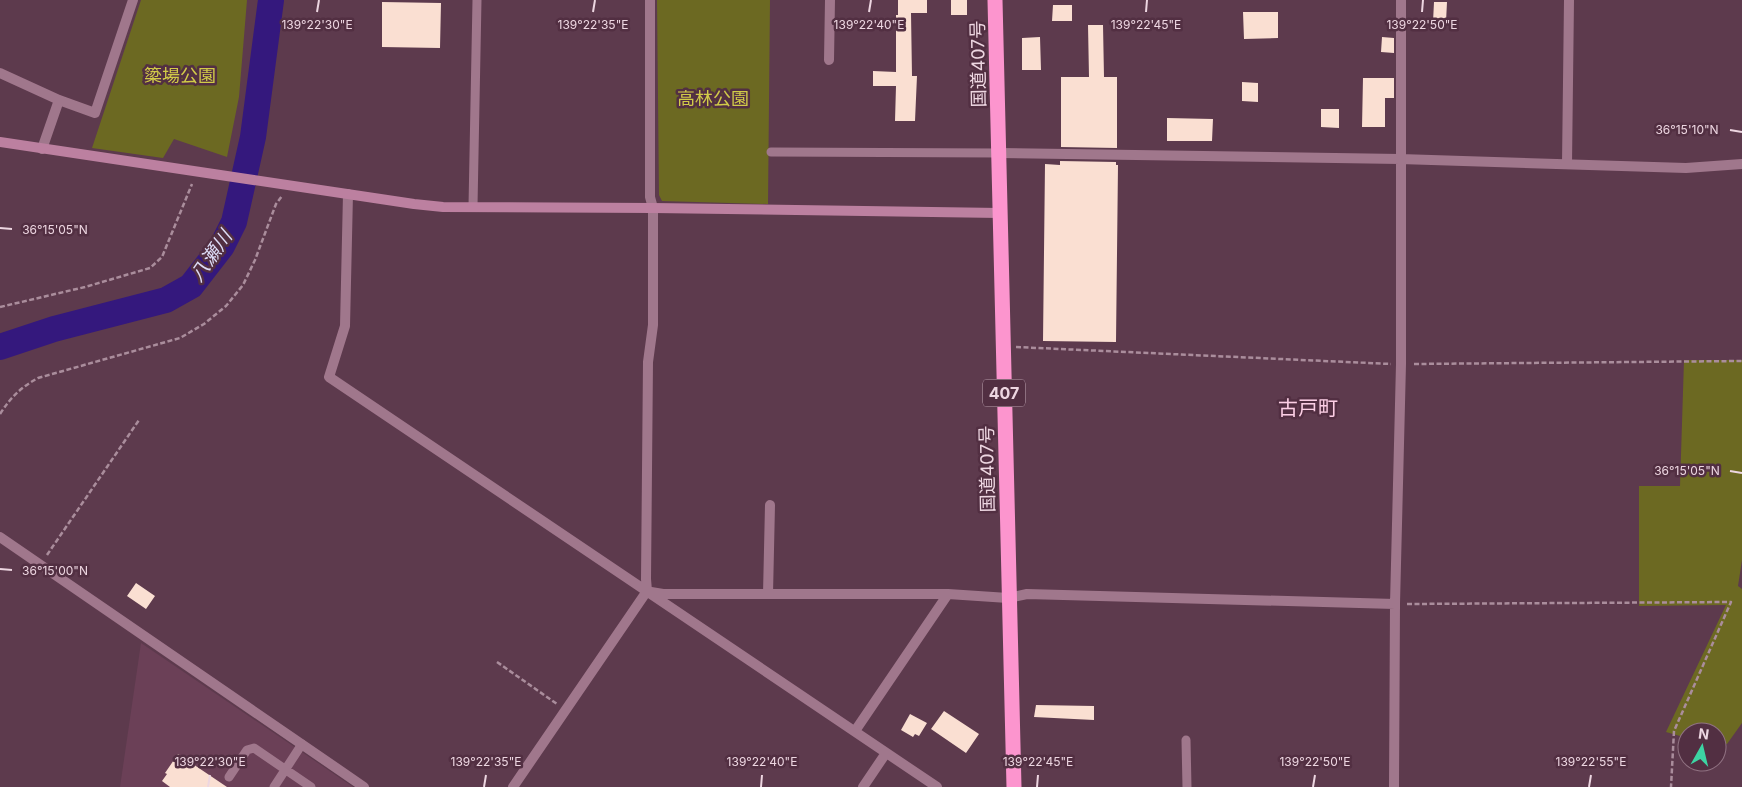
<svg xmlns="http://www.w3.org/2000/svg" width="1742" height="787" viewBox="0 0 1742 787" font-family="Inter,'Noto Sans JP',sans-serif">
	<style>
		.built { fill: #6b4057 }
		.green { fill: #6c6922 }
		.lines { fill: none; stroke-linecap: round; stroke-linejoin: round }
		.river { stroke: #34187d; stroke-width: 26 }
		.building { fill: #fadfd2 }
		.path { stroke: #aa8d9c; stroke-width: 2.5; stroke-dasharray: 5 2.5; stroke-linecap: butt }
		.lane { stroke: #a0778c; stroke-width: 9 }
		.street { stroke: #a0778c; stroke-width: 10 }
		.secondary { stroke: #bc80a0; stroke-width: 10 }
		.highway { stroke: #fc95ce; stroke-width: 15 }
		.ticks { fill: none; stroke: #edd6e1; stroke-width: 2 }
		.labels { text-anchor: middle; dominant-baseline: central; stroke-width: 5; stroke-linejoin: round; paint-order: stroke }
		.shield { fill: #522f42; stroke: #bea4b1; stroke-width: 1 }
		.shield-label { font-size: 16px; font-weight: bold; fill: #edd6e1 }
		.street-label { font-size: 18px; fill: #edd6e1; stroke: #522f42 }
		.park-label { font-size: 18px; fill: #d1cb48; stroke: #522f42 }
		.water-label { font-size: 19px; font-style: italic; fill: #dddcf7; stroke: #522f42 }
		.quarter-label { font-size: 20px; fill: #fccfe5; stroke: #522f42 }
		.ticks-label { font-size: 12px; text-anchor: middle; fill: #edd6e1; stroke: #522f42; stroke-width: 5; stroke-linejoin: round; paint-order: stroke }
	</style>
	<rect width="100%" height="100%" fill="#5d3a4d"/>
	<path class="built" d="M 141,643 L 299,750 L 353,787 L 120,787 Z"/>
	<path class="green" d="M 141,0 L 247,0 L 239,97 L 227,157 L 174,139 L 163,158 L 92,148 Z
		M 657,0 L 770,0 L 768,204 L 662,201 L 659,195 Z
		M 1684,360 L 1742,360 L 1742,560 L 1738,586 L 1742,589 L 1742,723 L 1727,744 L 1717,742 L 1717,732 L 1687,732 L 1687,738 L 1666,732 L 1726,605 L 1639,606 L 1639,486 L 1680,486 Z"/>
	<g class="lines">
		<path class="river" d="M 0,347 L 54,329 L 166,300 L 191,286 L 222,246 L 234,222 L 253,137 L 271,0"/>
	</g>
	<path class="building" d="M 898,0 L 927,0 L 927,13 L 911,13 L 912,76 L 917,76 L 915,121 L 895,121 L 896,86 L 873,86 L 873,71 L 896,72 L 896,15 L 898,15 Z
		M 951,0 L 967,0 L 967,15 L 951,15 Z
		M 382,2 L 441,3 L 440,48 L 382,47 Z
		M 1434,2 L 1447,2 L 1446,22 L 1433,22 Z
		M 1053,5 L 1072,5 L 1072,21 L 1052,21 Z
		M 1243,12 L 1278,12 L 1278,38 L 1244,39 Z
		M 1088,25 L 1103,25 L 1104,77 L 1117,77 L 1117,148 L 1061,147 L 1061,77 L 1089,77 Z
		M 1040,37 L 1041,70 L 1022,70 L 1022,38 Z
		M 1382,37 L 1394,38 L 1394,53 L 1381,52 Z
		M 1363,78 L 1394,78 L 1394,98 L 1385,98 L 1385,127 L 1362,127 Z
		M 1242,82 L 1258,83 L 1258,102 L 1242,101 Z
		M 1321,109 L 1339,109 L 1339,128 L 1321,127 Z
		M 1167,118 L 1213,119 L 1212,141 L 1167,141 Z
		M 1060,161 L 1116,162 L 1116,165 L 1118,165 L 1116,342 L 1043,341 L 1045,164 L 1060,165 Z
		M 136,583 L 155,596 L 146,609 L 127,596 Z
		M 1036,705 L 1094,706 L 1094,720 L 1034,717 Z
		M 944,711 L 979,734 L 966,753 L 931,729 Z
		M 910,714 L 927,723 L 919,736 L 915,734 L 913,737 L 901,730 Z
		M 178,754 L 227,787 L 170,787 L 162,781 L 167,774 L 165,773 Z"/>
	<g class="lines">
		<path class="path" d="M 0,307 L 85,287 L 150,268 L 162,257 L 192,184
			M 1016,347 L 1391,364
			M 1414,364 L 1742,361
			M 0,414 C 11,397 20,388 38,378 L 180,338 L 204,324 L 226,306 L 243,285 L 255,260 L 276,204 L 282,196
			M 47,555 L 139,420
			M 1407,604 L 1731,602 L 1674,731 L 1671,787
			M 497,662 L 557,704"/>
		<path class="lane" d="M 771,152 L 998,153
			M 473,206 L 477,0
			M 1186,740 L 1187,787
			M 229,777 L 247,750 L 254,748 L 311,787
			M 274,787 L 302,744"/>
		<path class="street" d="M 829,60 L 830,0
			M 0,73 L 59,100 L 95,113 L 133,0
			M 42,149 L 59,100
			M 998,153 L 1400,159 L 1686,168 L 1742,164
			M 1567,164 L 1569,0
			M 348,194 L 345,326 L 329,377 L 937,787
			M 0,537 L 364,787
			M 651,592 L 663,594 L 948,594 L 1008,598 L 1027,594 L 1395,604
			M 768,594 L 770,505
			M 855,731 L 948,594
			M 513,787 L 647,591 L 646,579 L 648,362 L 653,325 L 653,208 L 650,197 L 650,0
			M 863,787 L 886,753
			M 1394,787 L 1395,604 L 1401,364 L 1401,0"/>
		<path class="secondary" d="M 0,142 L 414,204 L 443,207 L 653,208 L 1000,213"/>
		<path class="highway" d="M 995,0 L 1014,787"/>
	</g>
	<path class="ticks" d="M 317,12 L 319,0M 593,12 L 595,0M 869,12 L 871,0M 1146,12 L 1147,0M 1422,12 L 1423,0M 1730,130 L 1742,132M 0,228 L 12,229M 1730,471 L 1742,473M 0,569 L 12,570M 208,787 L 210,775M 484,787 L 486,775M 761,787 L 762,775M 1037,787 L 1038,775M 1313,787 L 1315,775M 1589,787 L 1591,775"/>
	<g class="labels">
		<rect class="shield" x="983" y="379.5" width="42" height="27" rx="4"/>
		<g class="shield-label">
			<text x="1004" y="393">407</text>
		</g>
		<g class="street-label">
			<text transform="translate(978 64) rotate(-91)">国道407号</text>
			<text transform="translate(987 469) rotate(-91)">国道407号</text>
		</g>
		<g class="park-label">
			<text x="180" y="75">簗場公園</text>
			<text x="713" y="98">高林公園</text>
		</g>
		<g class="water-label">
			<text transform="translate(211 256) rotate(-55)">八瀬川</text>
		</g>
		<g class="quarter-label">
			<text x="1308" y="408">古戸町</text>
		</g>
	</g>
	<g class="ticks-label">
		<text x="317" y="29">139°22'30"E</text>
		<text x="593" y="29">139°22'35"E</text>
		<text x="869" y="29">139°22'40"E</text>
		<text x="1146" y="29">139°22'45"E</text>
		<text x="1422" y="29">139°22'50"E</text>
		<text x="1687" y="134">36°15'10"N</text>
		<text x="55" y="234">36°15'05"N</text>
		<text x="1687" y="475">36°15'05"N</text>
		<text x="55" y="575">36°15'00"N</text>
		<text x="210" y="766">139°22'30"E</text>
		<text x="486" y="766">139°22'35"E</text>
		<text x="762" y="766">139°22'40"E</text>
		<text x="1038" y="766">139°22'45"E</text>
		<text x="1315" y="766">139°22'50"E</text>
		<text x="1591" y="766">139°22'55"E</text>
	</g>
	<g transform="translate(1702 747) rotate(8)"><circle r="24" fill="#522f42" stroke="#907282"/>
	<path d="M0-4L9 19L0 12L-9 19Z" fill="#3dd4a3"/>
	<text y="-8" font-size="14" font-weight="bold" text-anchor="middle" fill="#edd6e1">N</text>
	</g>
</svg>
